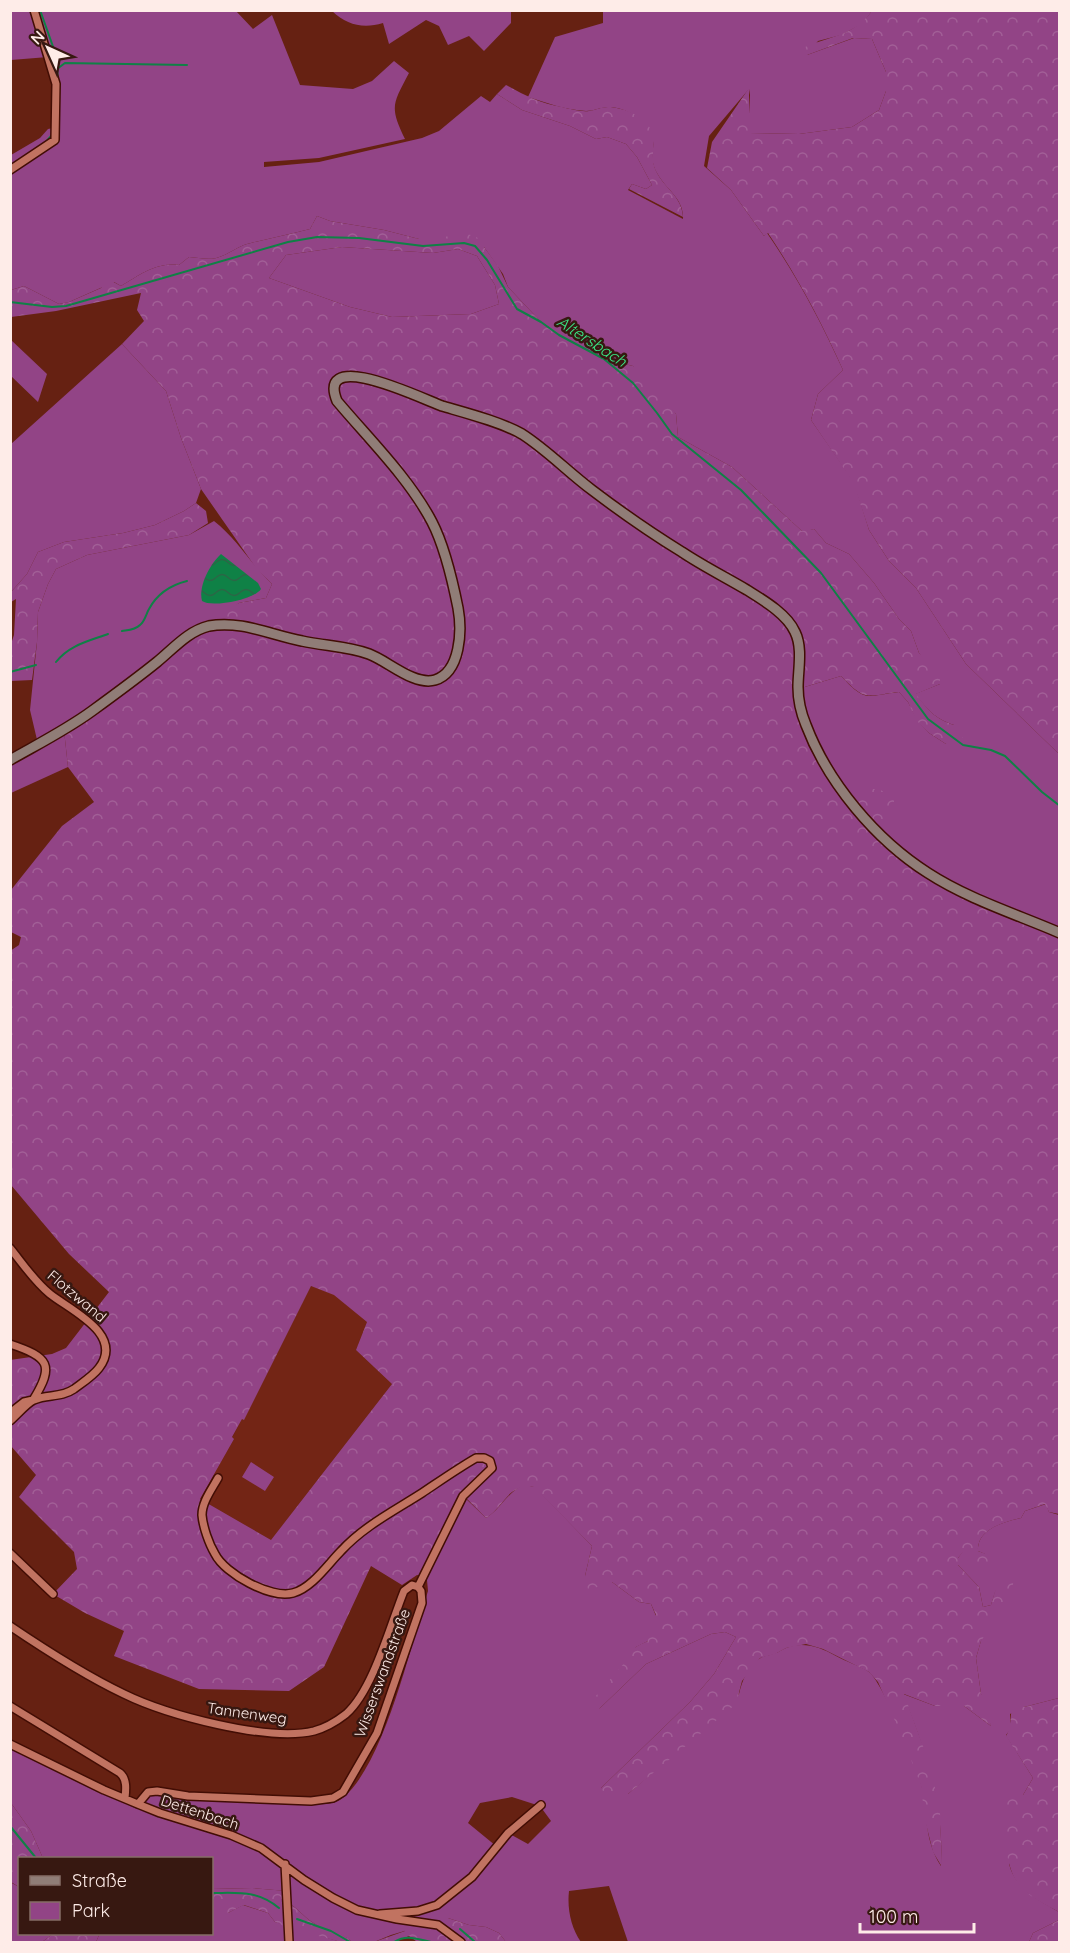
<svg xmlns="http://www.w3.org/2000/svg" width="1070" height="1953" viewBox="0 0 1070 1953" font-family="Quicksand,sans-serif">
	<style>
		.built { fill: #732515 }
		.green { fill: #924486; fill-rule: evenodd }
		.forest { fill: url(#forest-crowns); fill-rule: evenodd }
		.water { fill: url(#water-waves) }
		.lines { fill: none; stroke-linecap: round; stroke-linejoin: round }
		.stream { stroke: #0f8146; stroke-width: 2 }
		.street-casing { stroke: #420d04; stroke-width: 10 }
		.secondary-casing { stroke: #420d04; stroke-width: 12 }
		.street { stroke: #c17361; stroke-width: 7 }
		.secondary { stroke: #907d77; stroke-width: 9 }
		.labels { text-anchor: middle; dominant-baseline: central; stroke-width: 5; stroke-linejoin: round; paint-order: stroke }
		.street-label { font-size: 15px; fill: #feece8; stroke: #371811 }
		.water-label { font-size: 16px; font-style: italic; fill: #3ae786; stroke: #371811 }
	</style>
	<defs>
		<pattern id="forest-crowns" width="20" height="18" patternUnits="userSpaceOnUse" patternTransform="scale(1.5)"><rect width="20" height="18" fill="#924486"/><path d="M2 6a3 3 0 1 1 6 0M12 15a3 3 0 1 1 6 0" fill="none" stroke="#a25f97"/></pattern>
		<pattern id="water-waves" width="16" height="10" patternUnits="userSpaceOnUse" patternTransform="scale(1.5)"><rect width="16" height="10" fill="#0f8146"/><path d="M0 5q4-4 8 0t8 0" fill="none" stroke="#2a6746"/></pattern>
	</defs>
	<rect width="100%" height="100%" fill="#662112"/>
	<path class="built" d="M 311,1286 L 334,1294 L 367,1322 L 356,1350 L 392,1384 L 271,1540 L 200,1499 L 234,1439 L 232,1438 L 242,1419 L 244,1419 Z"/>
	<path class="green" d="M 11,11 L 236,11 L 253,29 L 272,15 L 300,85 L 353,89 L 372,81 L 394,61 L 409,73 C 393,104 389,106 405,139 L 319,158 L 264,162 L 264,167 L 319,162 L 422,138 L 439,131 L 481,96 L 490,102 L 497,94 L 522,110 L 570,126 L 596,139 L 607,137 L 626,144 L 637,157 L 652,185 L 646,189 L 632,184 L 628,190 L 683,219 C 684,198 666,190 657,173 C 648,158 656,147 652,137 C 646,119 627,108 609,107 C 601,107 594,111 586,111 C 566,110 547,103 528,97 L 555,37 L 603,23 L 603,11 L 872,11 L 862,24 L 841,35 L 818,41 L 807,55 L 854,38 L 872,39 L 886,72 L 886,91 L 879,110 L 852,127 L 799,134 L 748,133 L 750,95 L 749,89 L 709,136 L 704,166 L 731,190 L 764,236 L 767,233 C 798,278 820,320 843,370 L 818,394 L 811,420 L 854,482 L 869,530 L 889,561 L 916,588 L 966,664 L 1059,754 L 1059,933 L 964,892 L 913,862 L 850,800 L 806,725 L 798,689 L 841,676 C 866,703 866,696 899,692 L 908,702 L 917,720 L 929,733 L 946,744 L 954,725 C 934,718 928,710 915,694 L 940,684 L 919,653 L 911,631 L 899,619 L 874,583 L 849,554 L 826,543 L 814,529 L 803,532 L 732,467 L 678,437 L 676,414 L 633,366 L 604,359 L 559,335 L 541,322 L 508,287 L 503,274 L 484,247 L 441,239 L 419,239 L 384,230 L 330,221 L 317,216 L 310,229 C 290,234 271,238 251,243 C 240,245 232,252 222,256 C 212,261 200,258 189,257 L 179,265 C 156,262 140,275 121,286 L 114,282 L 69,302 L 59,304 L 24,286 L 11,290 L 11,155 L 40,138 L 48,129 L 53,128 L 55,84 L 48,57 L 11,60 Z
		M 332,11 L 511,11 L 511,23 L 484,51 L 469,36 L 448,45 L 439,26 L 426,20 L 389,44 L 383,23 C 363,29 347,25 332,11 Z
		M 342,247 L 433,253 L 458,249 L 477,256 L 495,285 L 499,304 L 471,314 L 392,317 L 350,307 L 269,278 L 286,255 Z
		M 10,339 L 47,374 L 38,402 L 11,376 Z
		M 122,344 L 166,391 L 181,438 L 201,489 L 196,503 L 184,511 L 155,525 L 123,533 L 64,542 L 38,552 L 27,574 L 11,592 L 11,444 Z
		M 214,521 C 237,539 251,564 272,584 L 266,598 L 239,603 L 64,730 L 68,767 L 11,793 L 10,760 L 38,744 L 30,710 L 37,642 L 38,612 L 48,584 L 56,569 L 87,555 L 189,535 Z
		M 251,1462 L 274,1477 L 265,1491 L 242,1477 Z
		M 524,1485 L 535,1487 L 592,1546 L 585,1576 L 612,1582 L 639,1602 L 651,1604 L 656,1616 L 648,1641 L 636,1647 L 599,1709 L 646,1664 L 711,1634 L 725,1632 L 736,1637 L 714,1674 L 690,1702 L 601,1788 L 628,1794 L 675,1753 L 739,1694 C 742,1681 748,1666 759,1659 C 765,1655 774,1655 780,1651 C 799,1640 818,1646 836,1656 C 846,1662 859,1665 869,1672 C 883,1683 918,1768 922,1788 C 927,1815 925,1842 941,1866 C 944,1801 926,1753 903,1694 L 935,1706 L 964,1706 L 991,1726 L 981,1694 L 976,1658 L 996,1589 L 991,1605 L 983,1607 L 979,1587 L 958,1565 L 958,1558 L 963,1551 L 985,1554 L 978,1551 C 977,1529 1003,1522 1021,1518 L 1025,1511 L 1046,1504 L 1049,1512 L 1059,1515 L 1059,1698 L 1024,1707 L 1010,1714 L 1010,1730 L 1006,1735 L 1033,1778 L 1023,1795 L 1009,1864 C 1016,1890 1038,1900 1059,1912 L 1059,1920 L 1033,1933 L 1029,1942 L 628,1942 L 609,1886 L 569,1891 C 567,1909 571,1928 581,1942 L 506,1942 L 499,1933 L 486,1927 L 469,1925 L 448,1918 L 391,1935 L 374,1942 L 352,1942 C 341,1931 324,1931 312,1922 C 303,1916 298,1908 288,1903 L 286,1891 L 252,1888 L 212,1889 L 212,1858 L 47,1858 L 42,1856 L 31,1831 L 11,1803 L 10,1749 L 51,1766 L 137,1809 L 149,1795 L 322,1804 C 330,1804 337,1803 344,1797 C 385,1761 411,1644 428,1591 L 427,1580 L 423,1576 L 463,1496 L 486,1518 C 501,1509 507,1492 524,1485 ZM 512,1797 L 540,1806 L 551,1821 L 528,1844 L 508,1833 L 496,1846 L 468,1823 L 480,1803 Z
		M 10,1882 L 19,1887 L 20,1934 L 53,1934 L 42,1942 L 11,1942 Z
		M 243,1905 L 268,1913 L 275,1922 L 341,1942 L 96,1942 L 99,1935 L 89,1934 L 212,1934 L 212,1913 L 228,1913 Z"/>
	<path class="forest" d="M 872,11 L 1059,11 L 1059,754 L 966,664 L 916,588 L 889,561 L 869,530 L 853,482 L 811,420 L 818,394 L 843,370 C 821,321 798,278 768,233 L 764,236 L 731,190 L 707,168 L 712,142 L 749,88 L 749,133 L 799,134 L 852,127 L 879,110 L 886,91 L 886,72 L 872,39 L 853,38 L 807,55 L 803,48 C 831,35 852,37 872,11 Z
		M 506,85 C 524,95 541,104 562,107 C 570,109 581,112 589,111 C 596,110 601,107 608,107 C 622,107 645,116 651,130 C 657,141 649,157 656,171 C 664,188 682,196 683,217 L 629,189 L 632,184 L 646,189 L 652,185 L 637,157 L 626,144 L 607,137 L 596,139 L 570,126 L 522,110 L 497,94 Z
		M 317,216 L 330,221 L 384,230 L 419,239 L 441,239 L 457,232 L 471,235 L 485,241 L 484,247 L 498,266 L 508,287 L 541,322 L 559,335 L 604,359 L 633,366 L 650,376 L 676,414 L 678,437 L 732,467 L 802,531 L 814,529 L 826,543 L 849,554 L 874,583 L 899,619 L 911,631 L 919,653 L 940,676 L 940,684 L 916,694 C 928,710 934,718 954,725 L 964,740 L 946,744 L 929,733 L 916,720 L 908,702 L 899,692 C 865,696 866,702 841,676 L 798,689 L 806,725 L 850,800 C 869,787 874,785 894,797 L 894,823 L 879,832 L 928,873 L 1059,933 L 1059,1514 L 1049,1512 L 1045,1504 L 1025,1511 L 1021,1518 C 1004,1522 977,1529 978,1551 L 994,1557 L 995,1562 C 980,1567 974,1563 963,1552 L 958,1558 L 958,1565 L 979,1587 L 983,1607 L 991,1605 L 996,1589 L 1011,1569 L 1014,1578 L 1011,1598 L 981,1641 L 976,1658 L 981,1694 L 989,1703 L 991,1726 L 964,1706 L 935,1706 L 904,1694 L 931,1768 L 940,1813 L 942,1867 L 933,1852 L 925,1820 L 921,1786 L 906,1746 L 878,1682 L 869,1672 L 823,1649 L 806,1644 L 786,1648 L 775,1654 L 760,1658 L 742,1681 L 736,1704 L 628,1794 L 610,1802 L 601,1788 L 690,1702 L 714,1674 L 736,1637 L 725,1632 L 711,1634 L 646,1664 L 599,1709 L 589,1704 L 626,1661 C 629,1649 637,1646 648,1641 L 646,1624 L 656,1615 L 651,1604 L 639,1602 L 612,1582 L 588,1590 L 585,1576 L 592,1546 L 534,1487 C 508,1483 505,1506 486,1518 L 464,1496 L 423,1576 L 417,1575 L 402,1585 L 371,1566 L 324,1667 L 289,1691 L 199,1689 L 114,1656 L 124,1631 L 85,1613 L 53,1594 L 77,1569 L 74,1552 L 19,1497 L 36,1475 L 11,1446 L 10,1360 L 52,1354 L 66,1348 L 109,1292 L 69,1254 L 11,1185 L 10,951 L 19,945 L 21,937 L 11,932 L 11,890 L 62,826 L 94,802 L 68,767 L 64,730 L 158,661 L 199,621 L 239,603 L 266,598 L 272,584 L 256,568 L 201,489 L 181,438 L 166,391 L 122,344 L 144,321 L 137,310 L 141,293 L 56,311 L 11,317 L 11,290 L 24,286 L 59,304 L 69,302 L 101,288 L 108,279 L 121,286 C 140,275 156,262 179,265 L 189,257 C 200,258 212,261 222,256 C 232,252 240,245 251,243 C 271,238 290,234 310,229 ZM 342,247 L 433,253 L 458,249 L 477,256 L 495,285 L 499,304 L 471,314 L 392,317 L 350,307 L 269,278 L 286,255 ZM 311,1286 L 334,1295 L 367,1322 L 356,1350 L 392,1384 L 271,1540 L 200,1499 L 234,1439 L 232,1437 L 242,1419 L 244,1420 Z
		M 196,503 L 206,511 L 208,523 L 189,535 L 87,555 L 56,569 L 48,584 L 38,612 L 37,642 L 32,680 L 11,681 L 11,644 L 14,635 L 16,599 L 11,602 L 11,592 L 27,574 L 38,552 L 64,542 L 123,533 L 155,525 L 184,511 Z
		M 1059,1698 L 1060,1698 L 1059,1912 C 1046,1905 1031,1898 1020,1886 C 1003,1867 1005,1824 1002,1799 L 1023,1795 L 1033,1778 L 1006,1736 C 1012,1727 1009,1716 1013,1706 L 1024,1707 Z
		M 11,1803 L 31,1831 L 42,1856 L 47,1858 L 20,1858 L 19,1887 L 11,1882 Z
		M 252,1888 L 287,1891 L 288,1903 C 298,1908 303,1916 312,1922 C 325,1930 341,1930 352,1942 L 341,1942 L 289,1928 L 275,1922 L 268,1913 L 244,1905 L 228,1913 L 212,1913 L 212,1889 Z
		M 418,1911 L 448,1918 L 469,1925 L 486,1927 L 499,1933 L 506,1942 L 427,1942 L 416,1941 L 409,1936 L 395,1942 L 374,1942 L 405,1931 L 403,1912 Z
		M 1059,1920 L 1059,1942 L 1029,1942 L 1033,1933 Z
		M 53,1934 L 99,1935 L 96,1942 L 42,1942 Z"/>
	<path class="water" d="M 221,554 L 258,583 L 261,589 C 255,599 212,608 202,601 C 198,586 210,564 221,554 Z"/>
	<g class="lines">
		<path class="stream" d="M 40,10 L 56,55 L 58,67
			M 58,81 L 57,69 L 65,63 L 187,65
			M 59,120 L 59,131
			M 45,143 L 51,136
			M 10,302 L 52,307 L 66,306 L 288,242 L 317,237 L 359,238 L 423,246 L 464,243 L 475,246 L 487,260 L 517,309 L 541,322 L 559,335 L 604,359 L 633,383 L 657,413 L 672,434 L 741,490 L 821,573 L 928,719 L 963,745 L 991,750 L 1005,756 L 1042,792 L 1060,806
			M 122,631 C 128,630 135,630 140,625 C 145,621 146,614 149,609 C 157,594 171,585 187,581
			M 56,662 C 69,645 89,641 108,634
			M 10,672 L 36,665
			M 10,1826 L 36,1858
			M 212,1893 C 239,1893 257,1890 279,1908
			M 297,1919 L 331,1931 L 350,1942
			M 460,1929 L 475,1942
			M 394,1942 C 407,1934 417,1939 431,1942"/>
		<g class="street-casing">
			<path id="street" d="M 10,170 L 55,140 L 56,84 L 34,10
				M 10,1248 C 23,1264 34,1281 50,1294 C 70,1310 125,1334 99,1368 C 93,1376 82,1383 74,1389 C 61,1398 47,1394 34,1400 C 28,1402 16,1416 10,1421
				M 10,1344 C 49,1357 55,1365 33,1400 L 24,1402 L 10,1413
				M 218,1478 C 212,1489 202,1502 202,1515 C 203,1527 209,1544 215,1554 C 225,1574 271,1599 293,1593 C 312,1588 328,1564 341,1551 C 364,1526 394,1511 422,1493 C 440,1481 457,1469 476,1458 L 484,1458 L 490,1461 L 492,1468 L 463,1496 L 418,1587
				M 10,1553 L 53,1594
				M 10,1626 C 47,1651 84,1675 124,1694 C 167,1715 268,1742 314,1731 C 325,1728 337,1721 346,1714 C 373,1690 390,1626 404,1591 L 412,1585 L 418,1587
				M 10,1706 L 120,1773 C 127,1779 126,1789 125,1798
				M 10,1744 L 104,1790 L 140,1805 L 160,1813 L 231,1835 L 261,1848 L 304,1880 L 333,1898 L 357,1910 L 397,1919 L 438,1925 L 461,1942
				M 138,1804 L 148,1792 L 157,1791 L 188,1796 L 311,1801 L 333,1798 L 343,1792 L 377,1733 L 422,1603 L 421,1591 L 418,1587
				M 285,1864 L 289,1942
				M 380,1914 L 418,1911 L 437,1905 L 472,1877 L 508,1833 L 541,1805"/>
		</g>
		<g class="secondary-casing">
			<path id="secondary" d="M 10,760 C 38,744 66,730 92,711 C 114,695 136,679 157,662 C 173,649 188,631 209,626 C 241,620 271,635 302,641 C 324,646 347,646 369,654 C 388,661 414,686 435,680 C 461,672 462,630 458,608 C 453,583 444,545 432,522 C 409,478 368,438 337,401 C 315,346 425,400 442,406 C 466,413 501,422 522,434 C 547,450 568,472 592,490 C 621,512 651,533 682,552 C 703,566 725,577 747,590 C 763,600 787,614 795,632 C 803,648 798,670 798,687 C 798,699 801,713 806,725 C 828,783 876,840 928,873 C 968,899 1016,914 1060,933"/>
		</g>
		<use href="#street" class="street"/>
		<use href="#secondary" class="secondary"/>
	</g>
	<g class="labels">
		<g class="street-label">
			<text transform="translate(77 1296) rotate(40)">Flotzwand</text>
			<text transform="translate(382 1673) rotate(-70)">Wisserswandstraße</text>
			<text transform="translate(247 1713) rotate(8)">Tannenweg</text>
			<text transform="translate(200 1812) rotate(18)">Dettenbach</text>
		</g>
		<g class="water-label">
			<text transform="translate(592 341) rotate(33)">Altersbach</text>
		</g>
	</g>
	<rect width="1070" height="1953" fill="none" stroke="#feece8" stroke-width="24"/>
	<rect x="18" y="1857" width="195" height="78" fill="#371811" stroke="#876d67" stroke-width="1.5"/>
	<rect x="30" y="1876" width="30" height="9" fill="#907d77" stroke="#876d67" stroke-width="1.5"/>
	<text x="72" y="1887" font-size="18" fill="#feece8">Straße</text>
	<rect x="30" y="1902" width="30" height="18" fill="#924486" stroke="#876d67" stroke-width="1.5"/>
	<text x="72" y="1917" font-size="18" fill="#feece8">Park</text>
	<g transform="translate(48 48) rotate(315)" stroke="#371811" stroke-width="4.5" paint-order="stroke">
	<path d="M0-4.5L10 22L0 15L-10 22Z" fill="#feece8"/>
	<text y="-9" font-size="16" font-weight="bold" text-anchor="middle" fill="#feece8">N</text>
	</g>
	<path d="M860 1923v9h114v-9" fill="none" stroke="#feece8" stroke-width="3"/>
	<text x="869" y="1923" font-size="18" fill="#feece8" stroke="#371811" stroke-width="4.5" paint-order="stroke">100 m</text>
</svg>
